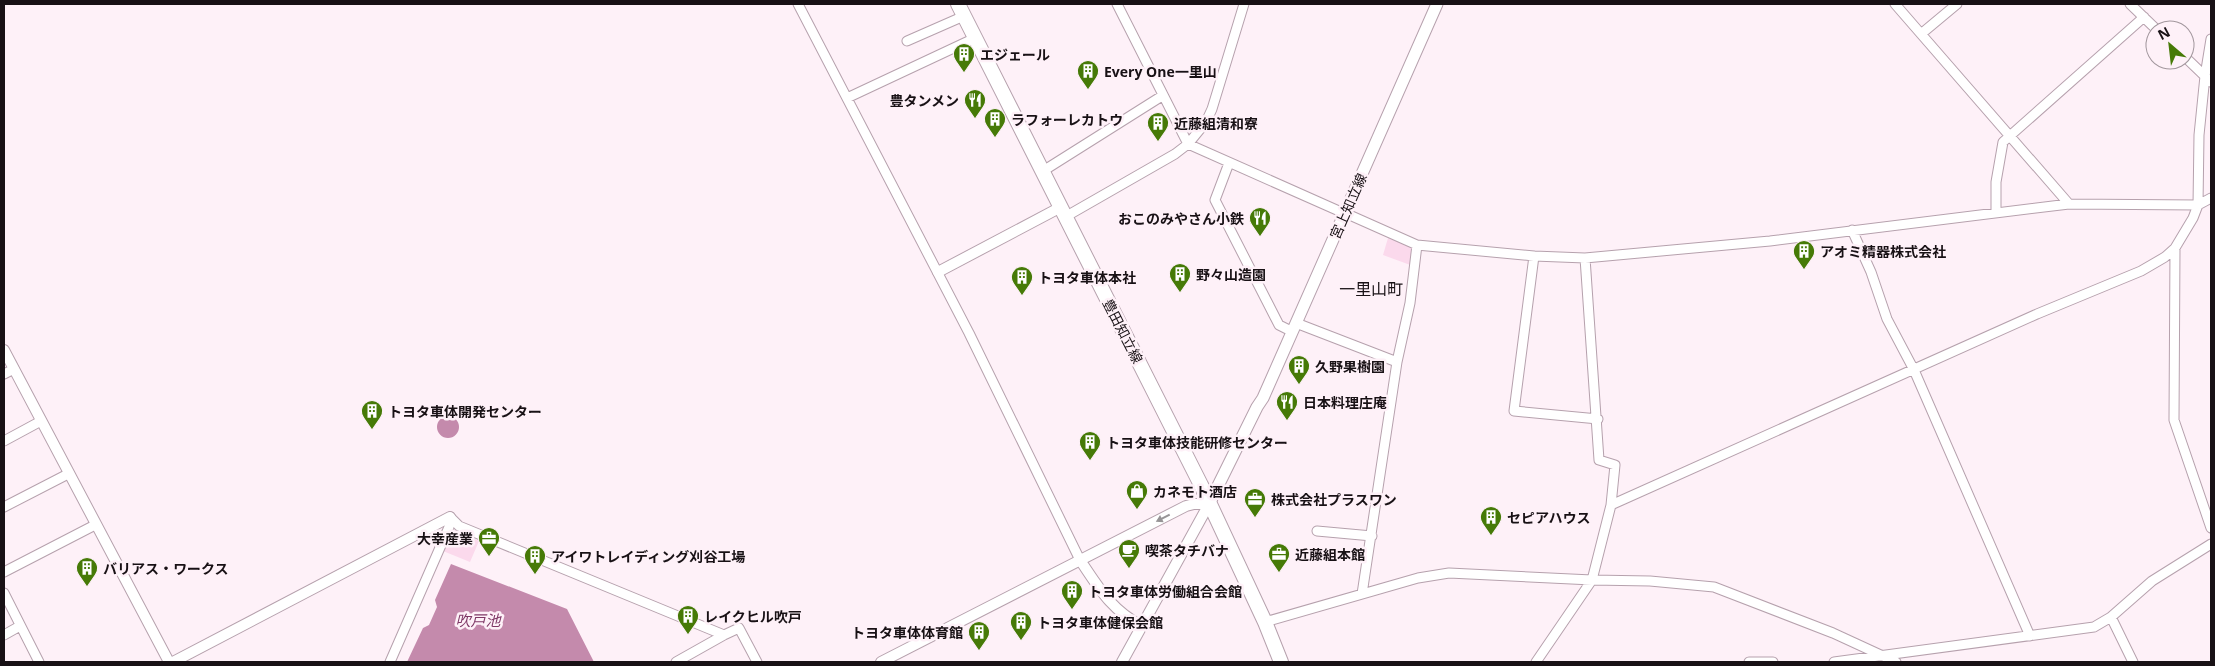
<svg xmlns="http://www.w3.org/2000/svg" width="2215" height="666" viewBox="0 0 2215 666" font-family="'Open Sans','Noto Sans JP',sans-serif">
	<style>
		.green { fill: #fbd9ec }
		.water { fill: #c48aac }
		.lines { fill: none; stroke-linecap: round; stroke-linejoin: round }
		.minor-casing { stroke: #b6a1ad; stroke-width: 11 }
		.tertiary-casing { stroke: #b6a1ad; stroke-width: 12 }
		.secondary-casing { stroke: #b6a1ad; stroke-width: 13 }
		.primary-casing { stroke: #b6a1ad; stroke-width: 16 }
		.minor { stroke: #fff; stroke-width: 9 }
		.tertiary { stroke: #fff; stroke-width: 10 }
		.secondary { stroke: #fff; stroke-width: 11 }
		.primary { stroke: #fff; stroke-width: 14 }
		.oneway { fill: #979496 }
		.labels { text-anchor: middle; dominant-baseline: central; stroke-width: 5; stroke-linejoin: round; paint-order: stroke }
		.poi-label { font-size: 14px; font-weight: bold; fill: #181115; stroke: #fef1f8; text-anchor: start }
		.street-label { font-size: 14px; fill: #181115; stroke: #fef1f8 }
		.water-label { font-size: 15px; font-style: italic; fill: #7f3866; stroke: #fef1f8 }
		.quarter-label { font-size: 16px; fill: #181115; stroke: #fef1f8 }
	</style>
	<rect width="100%" height="100%" fill="#fef1f8"/>
	<path class="green" d="M 1388,238 L 1416,248 L 1413,266 L 1383,255 Z
		M 452,529 L 479,541 L 470,562 L 443,551 Z"/>
	<path class="water" d="M437 427a11 11 0 1 1 22 0a11 11 0 1 1-22 0Z
		M 451,564 L 567,609 L 594,662 L 407,662 L 423,628 L 429,625 L 437,607 L 435,600 Z"/>
	<g class="lines">
		<g class="minor-casing">
			<path id="minor" d="M 798,4 L 969,333 L 1080,560
				M 1117,4 L 1188,144 L 1206,122 L 1212,109 L 1244,4
				M 1895,4 L 2069,204
				M 2130,4 L 2157,30
				M 1921,34 L 1957,4
				M 907,41 L 964,16
				M 2185,57 L 2211,82
				M 847,98 L 975,38
				M 1229,163 L 1215,200 L 1279,325 L 1287,329
				M 1043,171 L 1162,96
				M 1996,211 L 1996,182 L 2003,142 L 2144,17
				M 1345,213 L 1417,245 L 1534,256 L 1585,258 L 1770,241 L 2069,204 L 2198,205 L 2211,198
				M 1065,217 L 1175,154 L 1188,144 L 1339,211
				M 1852,230 L 1871,272 L 1887,319 L 1914,370 L 2030,636
				M 2175,248 L 2174,420 L 2211,528
				M 1534,256 L 1514,411 L 1598,419
				M 1296,323 L 1397,362
				M 4,374 L 14,369
				M 4,441 L 41,421
				M 1611,505 L 2037,314 L 2141,271 L 2165,257 L 2175,248 L 2193,218 L 2198,205 L 2199,135 L 2205,76 L 2211,39
				M 4,507 L 68,474
				M 450,517 L 459,526 L 724,635 L 739,628 L 757,662
				M 1317,531 L 1372,536
				M 4,572 L 95,525
				M 4,593 L 39,662
				M 1362,594 L 1397,362 L 1410,303 L 1417,245
				M 2111,617 L 2133,662
				M 1265,622 L 1418,578 L 1449,573 L 1592,580 L 1650,581 L 1714,587 L 1833,633 L 1896,662
				M 4,635 L 20,626
				M 390,662 L 449,527 L 450,517
				M 676,662 L 724,635
				M 1536,662 L 1592,580 L 1611,505 L 1615,465 L 1599,460 L 1585,258
				M 1749,662 L 1773,662
				M 1834,662 L 2094,627 L 2111,617 L 2152,581 L 2211,544"/>
		</g>
		<g class="tertiary-casing">
			<path id="tertiary" d="M 938,272 L 1061,207
				M 4,350 L 169,662
				M 1080,560 C 1099,588 1111,610 1142,626
				M 173,662 L 450,517
				M 881,662 L 1186,506 L 1194,504 L 1209,504 L 1122,662"/>
		</g>
		<g class="secondary-casing">
			<path id="secondary" d="M 1209,504 L 1257,407 L 1263,398 L 1437,4"/>
		</g>
		<g class="primary-casing">
			<path id="primary" d="M 958,4 L 1201,485 L 1265,622 L 1281,662"/>
		</g>
		<use href="#minor" class="minor"/>
		<use href="#tertiary" class="tertiary"/>
		<use href="#secondary" class="secondary"/>
		<use href="#primary" class="primary"/>
	</g>
	<defs><path id="oneway-solid" d="M-6-.8H1V-3.2L6.5 0L1 3.2V.8H-6Z" transform="scale(1.25)"/></defs>
	<use class="oneway" href="#oneway-solid" transform="translate(1163 518) rotate(153)"/>
	<defs>
		<g id="building-pin" transform="scale(1.125)"><path d="M0 17L-7.5 6A9.5 9.5 0 1 1 7.5 6Z" fill="#467a07" stroke="#fef1f8"/><path d="M-4-6H4V6H1V3H-1V6H-4ZM-2.5-4.3h1.7v1.8h-1.7ZM.8-4.3h1.7v1.8H.8ZM-2.5-1h1.7V.8h-1.7ZM.8-1h1.7V.8H.8Z" fill="#fff"/></g>
		<g id="restaurant-pin" transform="scale(1.125)"><path d="M0 17L-7.5 6A9.5 9.5 0 1 1 7.5 6Z" fill="#467a07" stroke="#fef1f8"/><path d="M-5-6h1v4h1v-4h1v4h1v-4h1v5L-1.5 .5V6h-2V.5L-5-1ZM5-6V6H3V1.5H1.5Q1.5-4 5-6Z" fill="#fff"/></g>
		<g id="shop-pin" transform="scale(1.125)"><path d="M0 17L-7.5 6A9.5 9.5 0 1 1 7.5 6Z" fill="#467a07" stroke="#fef1f8"/><path d="M-5-2.5h2.3a2.7 3.5 0 0 1 5.4 0H5L5.5 6h-11ZM-1.5-2.5h3a1.5 2.3 0 0 0-3 0Z" fill="#fff"/></g>
		<g id="office-pin" transform="scale(1.125)"><path d="M0 17L-7.5 6A9.5 9.5 0 1 1 7.5 6Z" fill="#467a07" stroke="#fef1f8"/><path d="M-6-3h4V-5.5h4V-3h4V5H-6ZM-1-4.5V-3h2v-1.5ZM-6 0V1H6V0Z" fill="#fff"/></g>
		<g id="cafe-pin" transform="scale(1.125)"><path d="M0 17L-7.5 6A9.5 9.5 0 1 1 7.5 6Z" fill="#467a07" stroke="#fef1f8"/><path d="M-5.5-4.5H6V0H3Q3 3.5 0 3.5H-2.5Q-5.5 3.5-5.5 0ZM3-3.2v2h1.7v-2ZM-6 4.5H4V6H-6Z" fill="#fff"/></g>
	</defs>
	<g fill-rule="evenodd">
		<use href="#building-pin" x="964" y="54"/>
		<use href="#building-pin" x="1088" y="71"/>
		<use href="#restaurant-pin" x="975" y="100"/>
		<use href="#building-pin" x="995" y="119"/>
		<use href="#building-pin" x="1158" y="123"/>
		<use href="#restaurant-pin" x="1260" y="218"/>
		<use href="#building-pin" x="1804" y="251"/>
		<use href="#building-pin" x="1180" y="274"/>
		<use href="#building-pin" x="1022" y="277"/>
		<use href="#building-pin" x="1299" y="366"/>
		<use href="#restaurant-pin" x="1287" y="402"/>
		<use href="#building-pin" x="372" y="411"/>
		<use href="#building-pin" x="1090" y="442"/>
		<use href="#shop-pin" x="1137" y="491"/>
		<use href="#office-pin" x="1255" y="499"/>
		<use href="#building-pin" x="1491" y="517"/>
		<use href="#office-pin" x="489" y="538"/>
		<use href="#cafe-pin" x="1129" y="550"/>
		<use href="#office-pin" x="1279" y="554"/>
		<use href="#building-pin" x="535" y="556"/>
		<use href="#building-pin" x="87" y="568"/>
		<use href="#building-pin" x="1072" y="591"/>
		<use href="#building-pin" x="688" y="616"/>
		<use href="#building-pin" x="1021" y="622"/>
		<use href="#building-pin" x="979" y="632"/>
	</g>
	<g class="labels">
		<g class="poi-label">
			<text x="980" y="54">エジェール</text>
			<text x="1104" y="71">Every One一里山</text>
			<text x="959" y="100" text-anchor="end">豊タンメン</text>
			<text x="1011" y="119">ラフォーレカトウ</text>
			<text x="1174" y="123">近藤組清和寮</text>
			<text x="1244" y="218" text-anchor="end">おこのみやさん小鉄</text>
			<text x="1820" y="251">アオミ精器株式会社</text>
			<text x="1196" y="274">野々山造園</text>
			<text x="1038" y="277">トヨタ車体本社</text>
			<text x="1315" y="366">久野果樹園</text>
			<text x="1303" y="402">日本料理庄庵</text>
			<text x="388" y="411">トヨタ車体開発センター</text>
			<text x="1106" y="442">トヨタ車体技能研修センター</text>
			<text x="1153" y="491">カネモト酒店</text>
			<text x="1271" y="499">株式会社プラスワン</text>
			<text x="1507" y="517">セピアハウス</text>
			<text x="473" y="538" text-anchor="end">大幸産業</text>
			<text x="1145" y="550">喫茶タチバナ</text>
			<text x="1295" y="554">近藤組本館</text>
			<text x="551" y="556">アイワトレイディング刈谷工場</text>
			<text x="103" y="568">バリアス・ワークス</text>
			<text x="1088" y="591">トヨタ車体労働組合会館</text>
			<text x="704" y="616">レイクヒル吹戸</text>
			<text x="1037" y="622">トヨタ車体健保会館</text>
			<text x="963" y="632" text-anchor="end">トヨタ車体体育館</text>
		</g>
		<g class="street-label">
			<text transform="translate(1348 206) rotate(-66)">宮上知立線</text>
			<text transform="translate(1123 331) rotate(63)">豊田知立線</text>
		</g>
		<g class="water-label">
			<text x="478" y="620">吹戸池</text>
		</g>
		<g class="quarter-label">
			<text x="1371" y="289">一里山町</text>
		</g>
	</g>
	<rect width="2215" height="666" fill="none" stroke="#181115" stroke-width="10"/>
	<g transform="translate(2170 45) rotate(332)"><circle r="24" fill="#fef1f8" stroke="#a2979d"/>
	<path d="M0-4L9 19L0 12L-9 19Z" fill="#467a07"/>
	<text y="-8" font-size="14" font-weight="bold" text-anchor="middle" fill="#181115">N</text>
	</g>
</svg>
